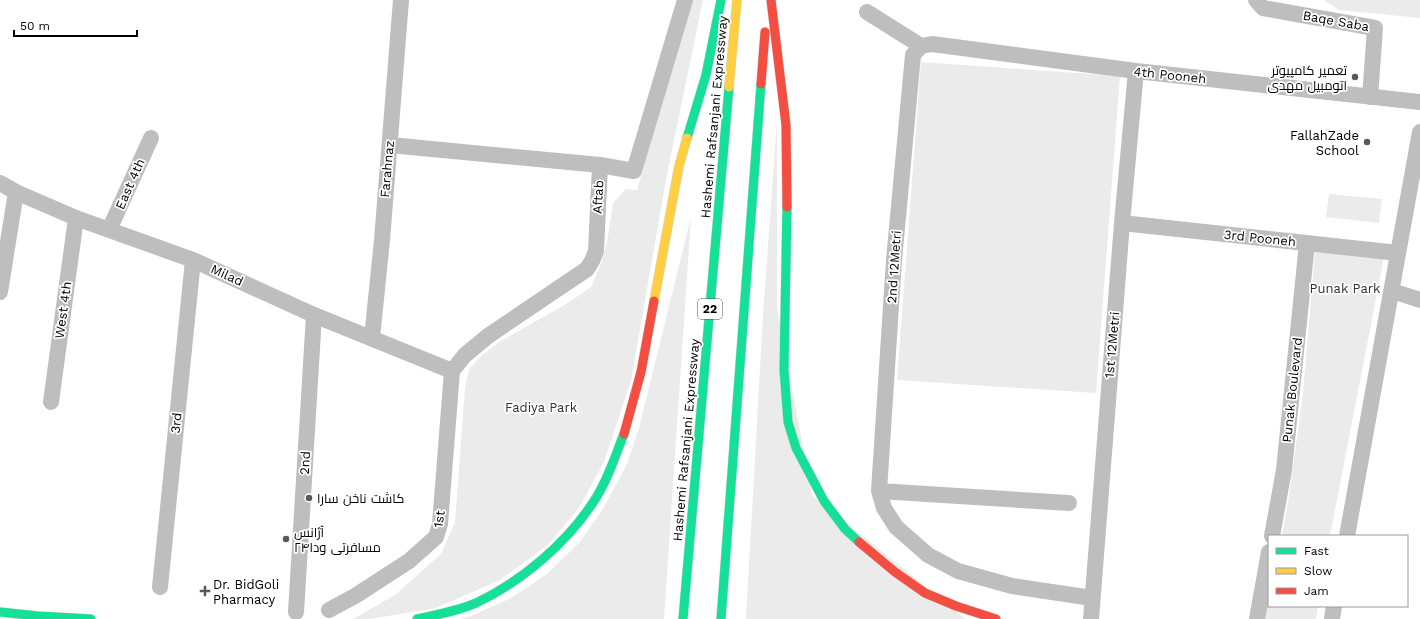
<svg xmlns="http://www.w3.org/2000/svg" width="1420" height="619" viewBox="0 0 1420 619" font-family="'Work Sans',Cairo,sans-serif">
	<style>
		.green { fill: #ebebeb }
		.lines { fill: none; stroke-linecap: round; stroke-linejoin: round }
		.fast-casing { stroke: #dbdbdb; stroke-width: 10 }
		.slow-casing { stroke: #dbdbdb; stroke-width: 10 }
		.jam-casing { stroke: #dbdbdb; stroke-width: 10 }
		.street { stroke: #bebebe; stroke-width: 16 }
		.fast { stroke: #16e098; stroke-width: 9 }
		.slow { stroke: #ffcf43; stroke-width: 9 }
		.jam { stroke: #f24e42; stroke-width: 9 }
		.poi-dot { fill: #595959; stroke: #fff; stroke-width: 1.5 }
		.labels { text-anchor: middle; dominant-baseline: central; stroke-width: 3.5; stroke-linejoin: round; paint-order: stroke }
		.shield { fill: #fff; stroke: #4c4c4c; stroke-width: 1 }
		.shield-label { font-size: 12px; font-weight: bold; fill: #000 }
		.street-label { font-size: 13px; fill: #000; stroke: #fff }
		.poi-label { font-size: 13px; fill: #000; stroke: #fff; text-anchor: start }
		.park-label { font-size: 13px; fill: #313131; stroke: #fff }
	</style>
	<rect width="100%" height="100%" fill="#fff"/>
	<path class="green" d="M 688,0 L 703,0 L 667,174 L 631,381 L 604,462 L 579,508 L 548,545 L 500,580 L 436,608 L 370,619 L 353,619 L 395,595 L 441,554 L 455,522 L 465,388 L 469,369 L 481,356 L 501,341 L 568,303 L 591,287 L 600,266 L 607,243 L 613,203 L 626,189 L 637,190 L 673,63 Z
		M 1324,0 L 1420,0 L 1420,18 L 1339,10 Z
		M 921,62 L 1120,76 L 1096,393 L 897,380 Z
		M 777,121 L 777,308 L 812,495 L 966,619 L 746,619 L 763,315 Z
		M 1329,194 L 1382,199 L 1379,223 L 1326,217 Z
		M 691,217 L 664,619 L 461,619 L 471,616 L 511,598 L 547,574 L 579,543 L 603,509 L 627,464 L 639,428 Z
		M 1315,252 L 1384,257 L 1330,536 L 1282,536 L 1289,496 L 1303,393 Z
		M 1269,599 L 1269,606 L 1318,606 L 1316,619 L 1264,619 Z"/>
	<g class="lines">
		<g class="fast-casing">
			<path id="fast" d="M 687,138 L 706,75 L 721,0
				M 787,207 L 784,370 L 788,422 L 796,448 L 824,501 L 845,529 L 859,542
				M 0,612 L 38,616 L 91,619
				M 417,619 C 437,615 457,611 476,603 C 521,582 567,543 594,501 C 608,480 615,456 624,434
				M 683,619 L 729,87
				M 721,619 L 761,84"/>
		</g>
		<g class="slow-casing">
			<path id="slow" d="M 729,87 L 737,0
				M 654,301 L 679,166 L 687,138"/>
		</g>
		<g class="jam-casing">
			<path id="jam" d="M 771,0 L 786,125 L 787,207
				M 761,84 L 765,32
				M 624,434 L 641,372 L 654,301
				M 859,542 L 895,572 L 925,593 L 956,606 L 996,619"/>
		</g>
		<path class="street" d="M 1256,0 L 1263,8 L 1375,28 L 1370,97
			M 867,12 L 921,46
			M 921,46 L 913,55 L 894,260 L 879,491 L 884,508 L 896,527 L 928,555 L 958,571 L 1012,586 L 1092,598
			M 921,46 L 932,44 L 1136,71 L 1420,102
			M 390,145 L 600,165 L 634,171 L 685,0
			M 0,183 L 16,192 L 76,218 L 193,260 L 314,315 L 452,371
			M 1122,223 L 1398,253
			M 109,230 L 151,138
			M 1392,291 L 1420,300
			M 0,292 L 16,192
			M 372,338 L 382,240 L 401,0
			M 452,371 L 465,355 L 488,336 L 587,269 L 592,261 L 596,251 L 600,165
			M 51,402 L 76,218
			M 879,491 L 1069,503
			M 1272,536 L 1284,470 L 1307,243
			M 1347,536 L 1420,132
			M 160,587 L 193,260
			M 329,610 L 355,596 L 409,561 L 436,537 L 440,524 L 452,371
			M 296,612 L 314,315
			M 1091,619 L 1122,223 L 1136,71
			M 1257,619 L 1269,552
			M 1332,619 L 1334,606"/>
		<use href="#fast" class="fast"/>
		<use href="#slow" class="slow"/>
		<use href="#jam" class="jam"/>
	</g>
	<g class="poi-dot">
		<circle cx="1355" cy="77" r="4"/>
		<circle cx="1367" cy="142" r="4"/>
		<circle cx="309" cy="498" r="4"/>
		<circle cx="286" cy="539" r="4"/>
		<path d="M203 585h4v4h4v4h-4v4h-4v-4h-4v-4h4z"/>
	</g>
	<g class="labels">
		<rect class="shield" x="698" y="299" width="24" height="20" rx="3"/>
		<g class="shield-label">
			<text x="710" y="309">22</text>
		</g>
		<g class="street-label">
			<text transform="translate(1336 21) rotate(10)">Baqe Saba</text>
			<text transform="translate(1170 75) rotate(6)">4th Pooneh</text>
			<text transform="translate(714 117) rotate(-85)">Hashemi Rafsanjani Expressway</text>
			<text transform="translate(387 169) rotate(-85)">Farahnaz</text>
			<text transform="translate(130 184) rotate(-66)">East 4th</text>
			<text transform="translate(598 197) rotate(-87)">Aftab</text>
			<text transform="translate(1260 238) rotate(6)">3rd Pooneh</text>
			<text transform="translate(894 267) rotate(-86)">2nd 12Metri</text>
			<text transform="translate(227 275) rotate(25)">Milad</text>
			<text transform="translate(63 310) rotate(-82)">West 4th</text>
			<text transform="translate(1112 345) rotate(-85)">1st 12Metri</text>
			<text transform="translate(1292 390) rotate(-84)">Punak Boulevard</text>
			<text transform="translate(176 423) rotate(-84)">3rd</text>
			<text transform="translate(686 440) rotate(-85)">Hashemi Rafsanjani Expressway</text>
			<text transform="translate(305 463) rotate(-87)">2nd</text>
			<text transform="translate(439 519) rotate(-82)">1st</text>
		</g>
		<g class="poi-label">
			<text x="1347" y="70" text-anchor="end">تعمیر کامپیوتر<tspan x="1347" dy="15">اتومبیل مهدی</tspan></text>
			<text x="1359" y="135" text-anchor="end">FallahZade<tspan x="1359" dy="15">School</tspan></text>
			<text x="317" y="498">کاشت ناخن سارا</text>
			<text x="294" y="532">آژانس<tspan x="294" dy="15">مسافرتی ودا۲۴</tspan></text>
			<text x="213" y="584">Dr. BidGoli<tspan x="213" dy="15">Pharmacy</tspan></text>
		</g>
		<g class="park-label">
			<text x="1345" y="288">Punak Park</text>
			<text x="541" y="407">Fadiya Park</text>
		</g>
	</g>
	<rect x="1268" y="535" width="140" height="72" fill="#ffffff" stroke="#999999"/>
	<rect x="1276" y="548" width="20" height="6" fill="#16e098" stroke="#999999"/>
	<text x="1304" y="555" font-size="12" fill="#000000">Fast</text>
	<rect x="1276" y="568" width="20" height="6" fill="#ffcf43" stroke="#999999"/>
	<text x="1304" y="575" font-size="12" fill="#000000">Slow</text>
	<rect x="1276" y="588" width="20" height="6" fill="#f24e42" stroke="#999999"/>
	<text x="1304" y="595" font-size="12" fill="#000000">Jam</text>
	<path d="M14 30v6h123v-6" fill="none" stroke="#000000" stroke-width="2"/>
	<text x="20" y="30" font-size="12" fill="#000000" stroke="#ffffff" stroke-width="3" paint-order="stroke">50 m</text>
</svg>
